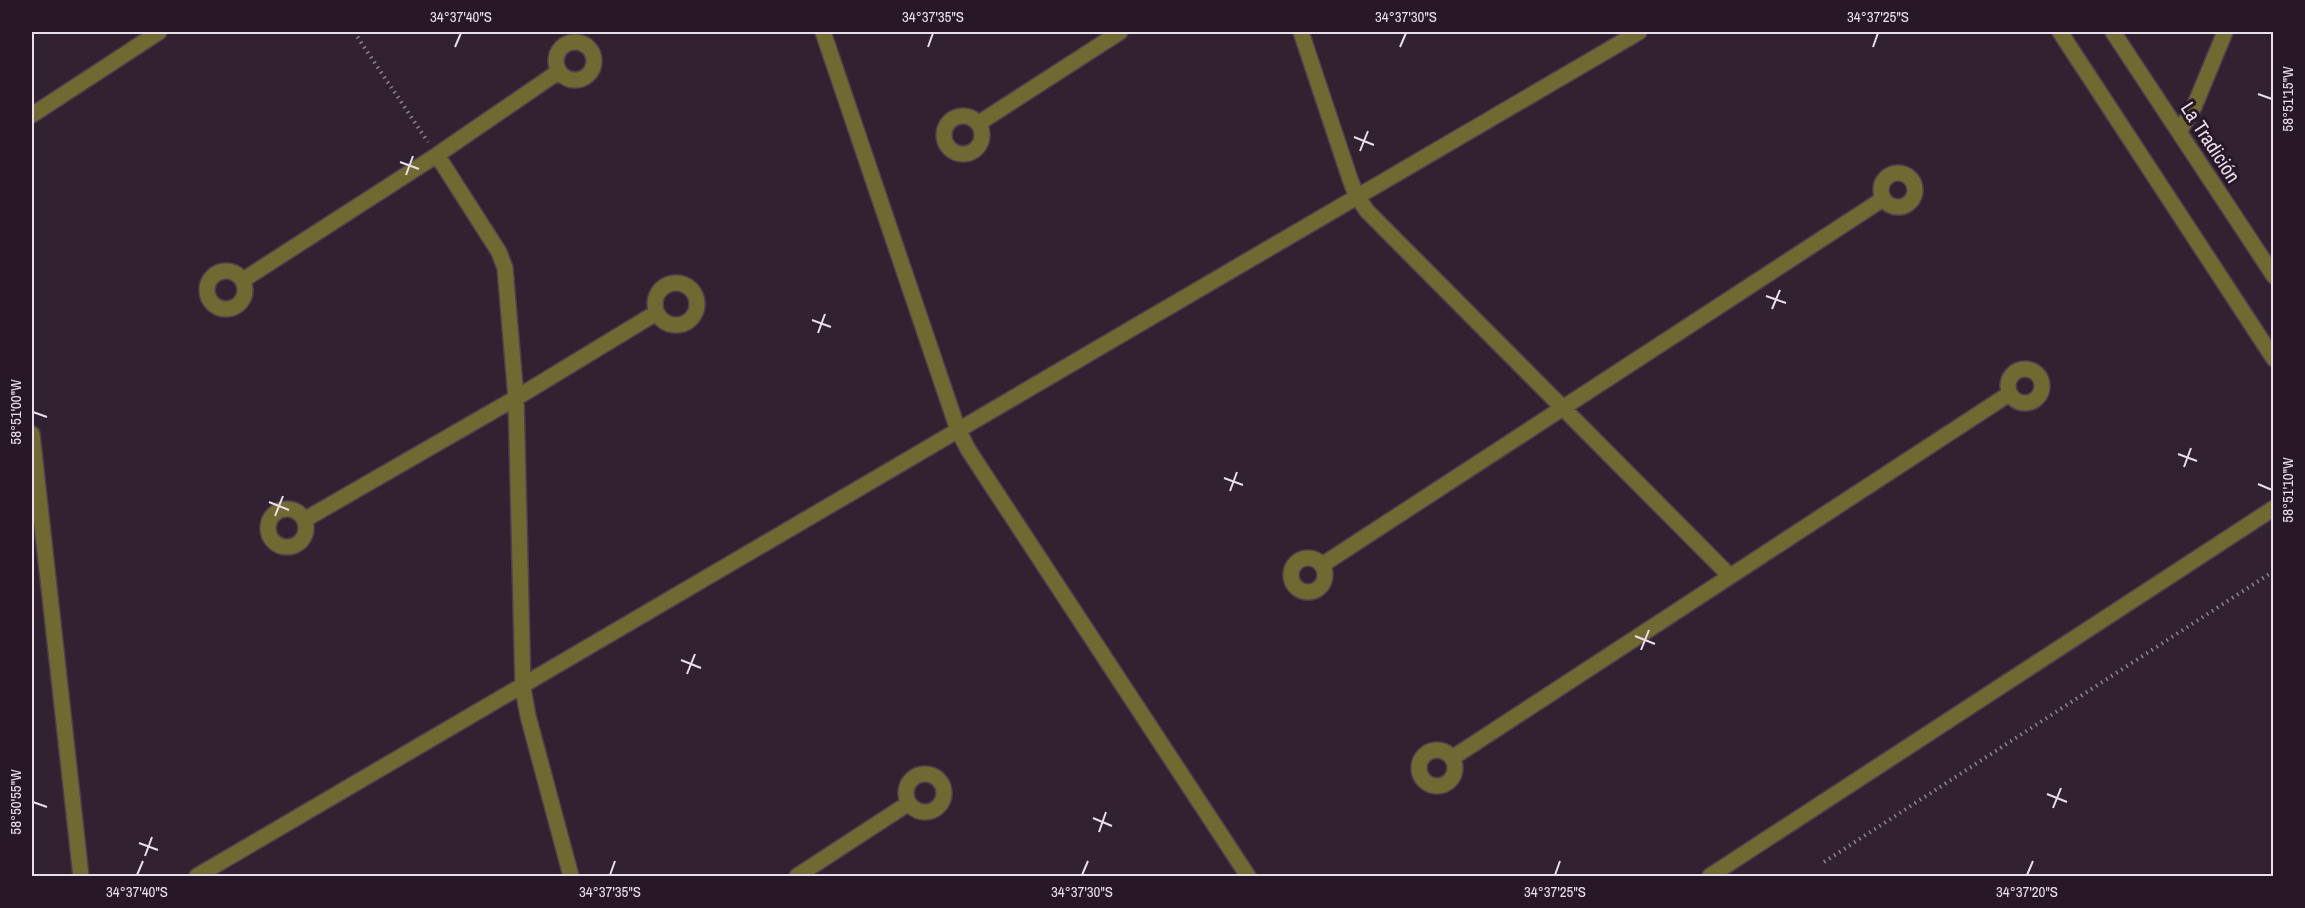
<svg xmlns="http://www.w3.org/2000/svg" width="2305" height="908" viewBox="0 0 2305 908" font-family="'Archivo Narrow',sans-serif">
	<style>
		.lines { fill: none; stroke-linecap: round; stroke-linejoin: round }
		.minor-casing { stroke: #4e3f4e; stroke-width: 18 }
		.path { stroke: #908390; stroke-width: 4; stroke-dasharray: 1.5 4.5; stroke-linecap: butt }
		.minor { stroke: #706932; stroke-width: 15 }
		.ticks { fill: none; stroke: #e9dee9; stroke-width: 2 }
		.labels { text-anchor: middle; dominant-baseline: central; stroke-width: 6; stroke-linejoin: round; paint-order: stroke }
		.street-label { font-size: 20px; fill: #e9dee9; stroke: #271727 }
		.neatline { fill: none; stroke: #e9dee9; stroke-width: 2 }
		.ticks-label { font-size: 15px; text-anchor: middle; fill: #e9dee9 }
	</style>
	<rect width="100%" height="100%" fill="#312131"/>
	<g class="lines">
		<g class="minor-casing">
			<path id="minor" d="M 823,32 L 958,430 L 969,451 L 1248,876
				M 1301,32 L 1350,179 L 1356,195 L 1367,211 L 1730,576
				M 2060,32 L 2274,359
				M 2113,32 L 2274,276
				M556 61a19 19 0 1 1 38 0a19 19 0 1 1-38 0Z
				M 32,115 L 159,32
				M944 135a19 19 0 1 1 38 0a19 19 0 1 1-38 0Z
				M 979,123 L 1120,32
				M 2179,132 L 2194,107 L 2225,32
				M 437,155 L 499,252 L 505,268 L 516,398 L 523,688 L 528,716 L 571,876
				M1881 190a17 17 0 1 1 34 0a17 17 0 1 1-34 0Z
				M207 290a19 19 0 1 1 38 0a19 19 0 1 1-38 0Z
				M 243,280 L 437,155 L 558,72
				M655 304a21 21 0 1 1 42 0a21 21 0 1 1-42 0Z
				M2008 386a17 17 0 1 1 34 0a17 17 0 1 1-34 0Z
				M 32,434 L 81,876
				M268 528a19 19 0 1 1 38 0a19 19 0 1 1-38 0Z
				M 304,520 L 516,398 L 656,313
				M1291 575a17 17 0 1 1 34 0a17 17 0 1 1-34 0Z
				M 1322,565 L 1883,199
				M1419 768a18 18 0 1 1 36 0a18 18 0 1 1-36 0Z
				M 1452,758 L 2009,394
				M906 793a19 19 0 1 1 38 0a19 19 0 1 1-38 0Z
				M 197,876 C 679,598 1157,311 1639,32
				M 797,876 L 909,803
				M 1710,876 L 2274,508"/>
		</g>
		<path class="path" d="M 354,32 L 428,142
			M 1824,862 L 2274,571"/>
		<use href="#minor" class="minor"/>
	</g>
	<path class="ticks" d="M 455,47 L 461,33M 928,47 L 933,33M 1400,47 L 1406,33M 1873,47 L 1878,33M 2258,94 L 2272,99M 1354,137 L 1374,145M 1360,151 L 1368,131M 400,162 L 419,169M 406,175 L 413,156M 1766,296 L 1786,303M 1772,309 L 1780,290M 812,320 L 831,327M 818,333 L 825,314M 33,412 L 47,417M 2178,454 L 2197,461M 2184,467 L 2191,448M 1224,478 L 1243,485M 2258,484 L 2272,490M 1230,491 L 1237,472M 269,502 L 289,510M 275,516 L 283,496M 1635,636 L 1655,644M 1641,650 L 1649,630M 681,660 L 701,668M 687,674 L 695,654M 2047,794 L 2067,802M 33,802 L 47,807M 2053,808 L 2061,788M 1093,818 L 1112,826M 1099,832 L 1106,812M 139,843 L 158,850M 145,856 L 152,837M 137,875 L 143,861M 610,875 L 615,861M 1082,875 L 1088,861M 1555,875 L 1560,861M 2027,875 L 2033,861"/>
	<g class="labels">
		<g class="street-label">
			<text transform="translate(2211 142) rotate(57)">La Tradición</text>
		</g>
	</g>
	<rect width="2305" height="908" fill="none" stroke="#271727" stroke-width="66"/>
	<rect x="33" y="33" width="2239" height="842" class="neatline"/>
	<g class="ticks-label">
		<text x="461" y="22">34°37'40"S</text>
		<text x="933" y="22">34°37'35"S</text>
		<text x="1406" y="22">34°37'30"S</text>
		<text x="1878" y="22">34°37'25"S</text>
		<text transform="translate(2288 99) rotate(-90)" y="5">58°51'15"W</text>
		<text transform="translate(16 412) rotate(-90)" y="5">58°51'00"W</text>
		<text transform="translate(2288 490) rotate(-90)" y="5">58°51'10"W</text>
		<text transform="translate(16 802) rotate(-90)" y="5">58°50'55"W</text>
		<text x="137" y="897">34°37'40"S</text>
		<text x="610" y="897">34°37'35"S</text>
		<text x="1082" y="897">34°37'30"S</text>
		<text x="1555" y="897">34°37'25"S</text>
		<text x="2027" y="897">34°37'20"S</text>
	</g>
</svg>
